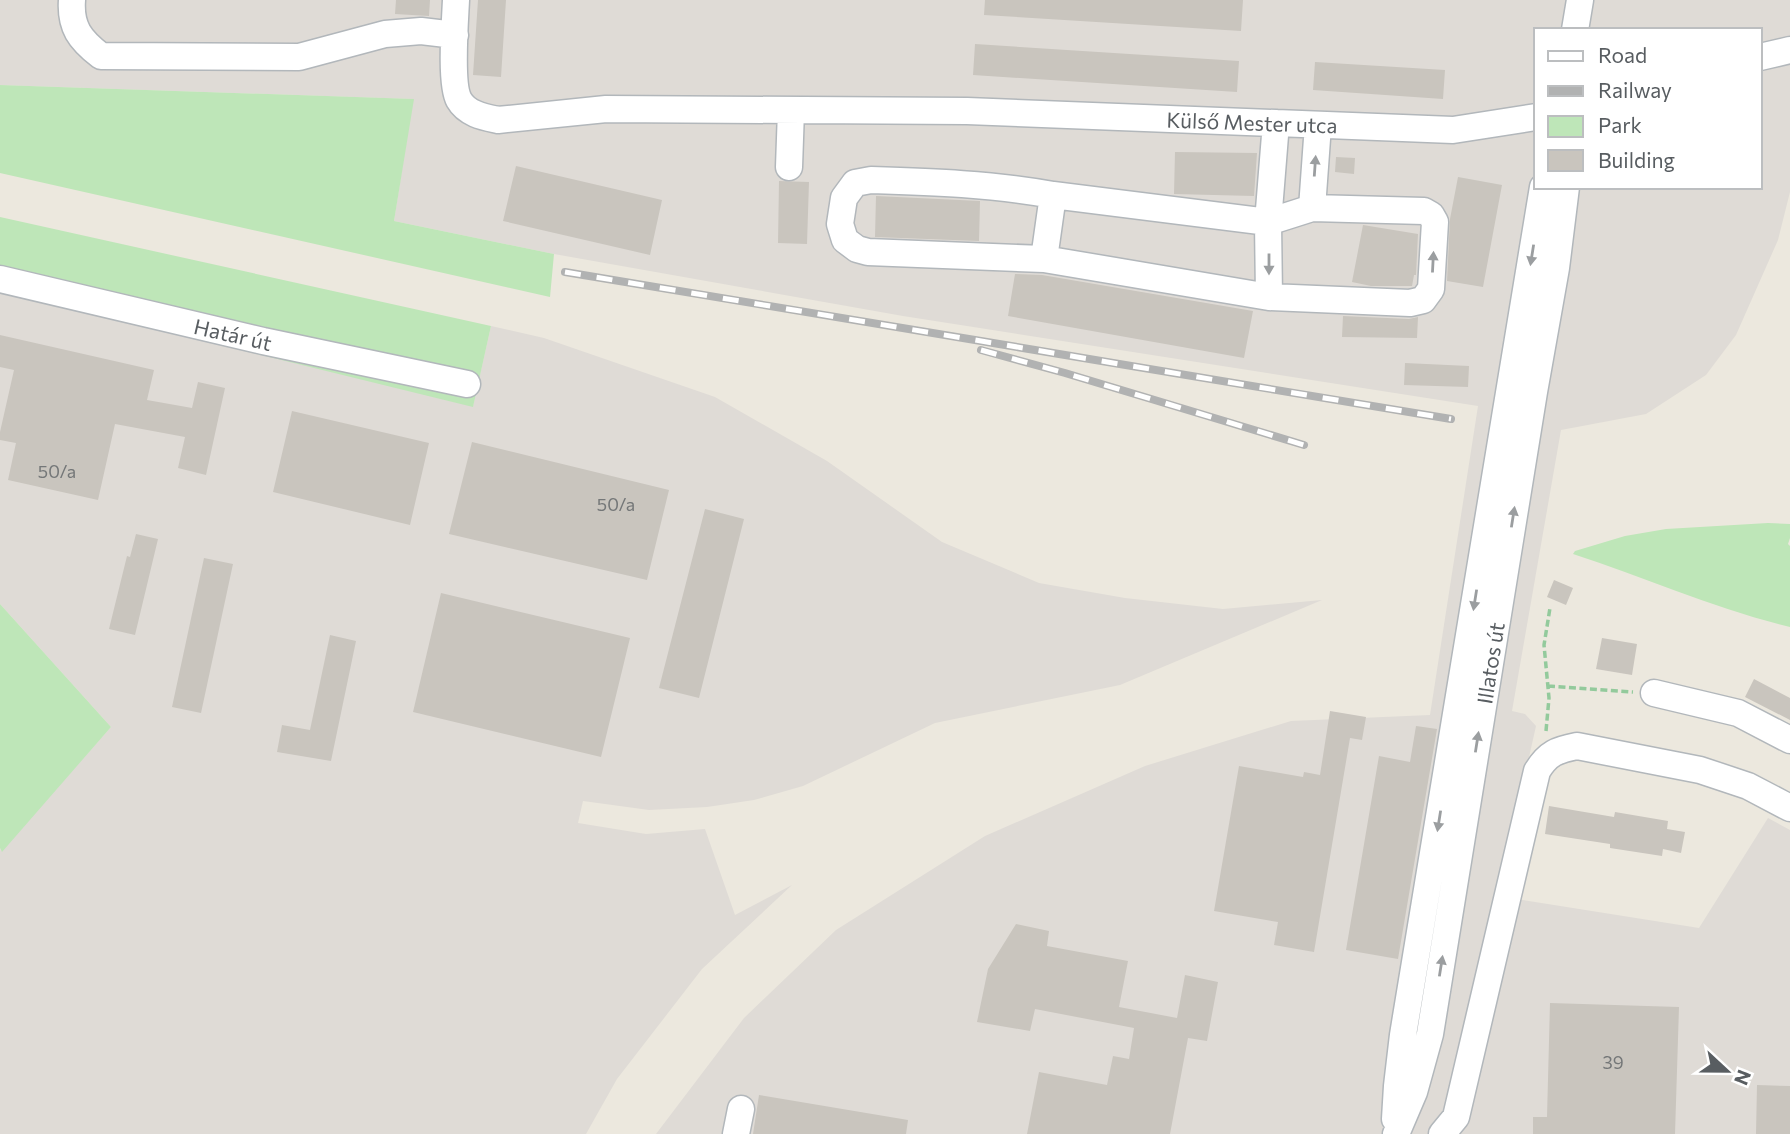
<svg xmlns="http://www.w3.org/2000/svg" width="1790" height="1134" viewBox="0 0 1790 1134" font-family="Commissioner,sans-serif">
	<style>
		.industrial { fill: #dfdbd6; fill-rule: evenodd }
		.green { fill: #bee6b8 }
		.building { fill: #c9c5be }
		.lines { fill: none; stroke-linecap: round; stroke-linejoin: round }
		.minor-casing { stroke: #b2b7bb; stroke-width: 29 }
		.path { stroke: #93ca9c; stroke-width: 3.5; stroke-dasharray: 7 3.5; stroke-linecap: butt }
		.minor { stroke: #fff; stroke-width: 26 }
		.rail-casing { stroke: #b1b2b2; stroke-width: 8 }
		.rail { stroke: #fff; stroke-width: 5; stroke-dasharray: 16; stroke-linecap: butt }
		.oneway { fill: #9b9ea0 }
		.labels { text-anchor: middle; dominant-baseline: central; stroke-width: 7; stroke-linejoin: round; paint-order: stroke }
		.number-label { font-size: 18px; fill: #747778 }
		.street-label { font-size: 21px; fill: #585d61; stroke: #fff }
	</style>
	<rect width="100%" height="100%" fill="#ece8de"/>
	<path class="industrial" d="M 0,0 L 1790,0 L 1790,192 L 1778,240 L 1736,335 L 1706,375 L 1646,414 L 1561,430 L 1512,711 L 1525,714 L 1536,726 L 1498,896 L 1699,928 L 1768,818 L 1790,830 L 1790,1134 L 656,1134 L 744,1018 L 836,930 L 985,836 L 1145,766 L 1291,721 L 1430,715 L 1478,406 L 903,316 L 554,254 L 394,221 L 413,99 L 0,85 ZM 1536,30 L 1760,30 L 1760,187 L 1536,187 Z
		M 0,291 L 473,406 L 491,326 L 544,338 L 715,397 L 827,461 L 942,542 L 1039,583 L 1125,598 L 1223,609 L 1322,600 L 1120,685 L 935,723 L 803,786 L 754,800 L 707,807 L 649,810 L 583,801 L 578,823 L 646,834 L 705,829 L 735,915 L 792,885 L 702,969 L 617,1079 L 586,1134 L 0,1134 L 0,848 L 1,851 L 111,727 L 0,604 Z"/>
	<path class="green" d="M 0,85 L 414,99 L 394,221 L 554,254 L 550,297 L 0,173 Z
		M 0,217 L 491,326 L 473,407 L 0,291 Z
		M 1768,523 L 1790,524 L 1790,538 L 1788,544 L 1790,546 L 1790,627 C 1716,609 1646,578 1573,554 L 1575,551 L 1625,536 L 1666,529 Z
		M 0,604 L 111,727 L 2,852 L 0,848 Z"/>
	<path class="building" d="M 396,0 L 430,0 L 429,16 L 395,14 Z
		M 478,0 L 506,0 L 501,77 L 473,75 Z
		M 985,0 L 1243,0 L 1241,31 L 984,15 Z
		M 975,44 L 1239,61 L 1237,92 L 973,75 Z
		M 1315,62 L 1445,70 L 1443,99 L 1313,90 Z
		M 1175,152 L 1257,153 L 1254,196 L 1174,194 Z
		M 1336,157 L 1355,158 L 1354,174 L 1335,172 Z
		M 516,166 L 662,200 L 650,255 L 503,221 Z
		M 1458,177 L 1502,185 L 1483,287 L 1447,281 L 1450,219 Z
		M 779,181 L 809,182 L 807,244 L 778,243 Z
		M 876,196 L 980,201 L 979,241 L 875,237 Z
		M 1363,225 L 1418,234 L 1416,275 L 1414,275 L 1412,286 L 1371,286 L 1352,282 Z
		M 1015,274 L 1042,275 L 1253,311 L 1244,358 L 1008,316 Z
		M 1343,316 L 1409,319 L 1418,317 L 1417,338 L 1342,337 Z
		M 0,335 L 154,370 L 147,400 L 192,408 L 198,382 L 225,388 L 206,475 L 178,468 L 185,437 L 115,424 L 98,500 L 8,480 L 16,443 L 0,440 L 0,432 L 14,370 L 0,367 Z
		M 1405,363 L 1469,366 L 1468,387 L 1404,385 Z
		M 292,411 L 429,443 L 410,525 L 273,492 Z
		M 472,442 L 669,490 L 647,580 L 449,534 Z
		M 705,509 L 744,519 L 699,698 L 659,688 Z
		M 136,534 L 158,539 L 135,635 L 109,629 L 127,556 L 130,557 Z
		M 204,558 L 233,564 L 201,713 L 172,707 Z
		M 1554,580 L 1573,588 L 1566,605 L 1547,597 Z
		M 441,593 L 630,638 L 601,757 L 413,712 Z
		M 330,635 L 356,641 L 331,761 L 277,752 L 282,725 L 310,730 Z
		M 1602,638 L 1637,644 L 1632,675 L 1596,669 Z
		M 1754,679 L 1790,698 L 1790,720 L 1745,697 Z
		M 1330,711 L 1366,717 L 1362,740 L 1350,738 L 1314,952 L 1274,945 L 1278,922 L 1214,911 L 1239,766 L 1303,777 L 1304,772 L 1320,775 Z
		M 1416,726 L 1437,729 L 1398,959 L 1346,950 L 1379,756 L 1410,762 Z
		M 1549,806 L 1614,817 L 1615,812 L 1668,821 L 1667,829 L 1685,832 L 1681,853 L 1663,849 L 1662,856 L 1610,848 L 1610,844 L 1545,834 Z
		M 1016,924 L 1049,931 L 1047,946 L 1128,961 L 1119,1007 L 1177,1018 L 1185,975 L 1218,982 L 1207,1041 L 1188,1038 L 1170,1134 L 1027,1134 L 1039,1072 L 1107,1085 L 1113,1056 L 1129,1059 L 1134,1028 L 1035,1009 L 1030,1031 L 977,1022 L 988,969 Z
		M 1550,1003 L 1679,1007 L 1675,1134 L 1533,1134 L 1533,1117 L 1547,1117 Z
		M 1757,1085 L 1790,1086 L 1790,1134 L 1756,1134 Z
		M 759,1095 L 908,1120 L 906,1134 L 753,1134 Z"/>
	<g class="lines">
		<g class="minor-casing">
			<path id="minor" d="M 72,0 C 70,27 80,40 101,56 L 299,57 L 385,34 L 421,31 L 455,35
				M 456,0 C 455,22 450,84 459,100 C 467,114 484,117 498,120 L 606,109 L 967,111 L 1453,130 L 1536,117
				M 1575,30 L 1580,0
				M 1760,57 L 1790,50
				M 789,167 L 791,110
				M 1312,208 L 1318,125
				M 1044,259 L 868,252 L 857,249 L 845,240 L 840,224 L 844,198 L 855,183 L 871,180 C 932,182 993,184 1053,195
				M 0,279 L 263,341 L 467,384
				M 1269,297 L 1044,259 L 1053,195 L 1268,222 L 1312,208 L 1424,211 L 1431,215 L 1435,222 L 1431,289 L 1423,300 L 1410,303 L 1269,297 L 1268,222 L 1276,123
				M 1654,693 L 1738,713 L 1790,740
				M 1395,1119 L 1397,1086 L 1403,1035 L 1543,187
				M 736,1134 L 741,1109
				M 1396,1134 L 1414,1092 L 1430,1034 L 1534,392 L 1556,268 L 1566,187
				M 1442,1134 L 1456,1117 L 1537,771 C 1548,753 1557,750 1577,746 L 1700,770 L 1748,786 L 1790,808"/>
		</g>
		<path class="path" d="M 1548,686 L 1633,692
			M 1546,731 L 1549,698 L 1544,645 L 1550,608"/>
		<use href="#minor" class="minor"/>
		<g class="rail-casing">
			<path id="rail" d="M 565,272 L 1451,419
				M 981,350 L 1065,373 L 1304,445"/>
		</g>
		<use href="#rail" class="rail"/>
	</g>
	<defs><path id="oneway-solid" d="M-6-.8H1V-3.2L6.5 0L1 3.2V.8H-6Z" transform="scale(1.75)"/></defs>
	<g class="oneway">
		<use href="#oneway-solid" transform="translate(1315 166) rotate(-86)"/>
		<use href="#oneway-solid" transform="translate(1532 255) rotate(99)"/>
		<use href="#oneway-solid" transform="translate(1433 262) rotate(-87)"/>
		<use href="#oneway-solid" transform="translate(1269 264) rotate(90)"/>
		<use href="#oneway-solid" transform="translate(1513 517) rotate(-81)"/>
		<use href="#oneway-solid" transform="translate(1475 600) rotate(99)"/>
		<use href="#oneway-solid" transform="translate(1477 742) rotate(-81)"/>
		<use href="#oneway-solid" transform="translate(1439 821) rotate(99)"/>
		<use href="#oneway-solid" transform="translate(1441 966) rotate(-81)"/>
	</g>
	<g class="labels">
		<g class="number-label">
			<text x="57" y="471">50/a</text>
			<text x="616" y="504">50/a</text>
			<text x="1613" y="1062">39</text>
		</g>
		<g class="street-label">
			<text transform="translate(1252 122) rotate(2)">Külső Mester utca</text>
			<text transform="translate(233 334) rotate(13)">Határ út</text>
			<text transform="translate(1490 663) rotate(-81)">Illatos út</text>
		</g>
	</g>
	<rect x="1534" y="28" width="228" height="161" fill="#ffffff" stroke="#bcbec0" stroke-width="2"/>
	<rect x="1548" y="51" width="35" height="10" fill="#ffffff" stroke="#bcbec0" stroke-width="2"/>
	<text x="1598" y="63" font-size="21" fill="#585d61">Road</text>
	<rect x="1548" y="86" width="35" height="10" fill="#b1b2b2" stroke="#bcbec0" stroke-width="2"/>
	<text x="1598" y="98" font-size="21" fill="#585d61">Railway</text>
	<rect x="1548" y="116" width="35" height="21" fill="#bee6b8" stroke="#bcbec0" stroke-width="2"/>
	<text x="1598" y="133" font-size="21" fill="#585d61">Park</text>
	<rect x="1548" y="150" width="35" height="21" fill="#c9c5be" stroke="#bcbec0" stroke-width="2"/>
	<text x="1598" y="168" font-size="21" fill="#585d61">Building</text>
	<g transform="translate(1727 1071) rotate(112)" stroke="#ffffff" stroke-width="5" paint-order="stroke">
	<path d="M0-5L12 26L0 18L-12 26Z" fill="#585d61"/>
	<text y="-10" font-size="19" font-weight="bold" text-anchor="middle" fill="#585d61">N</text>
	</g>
</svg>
